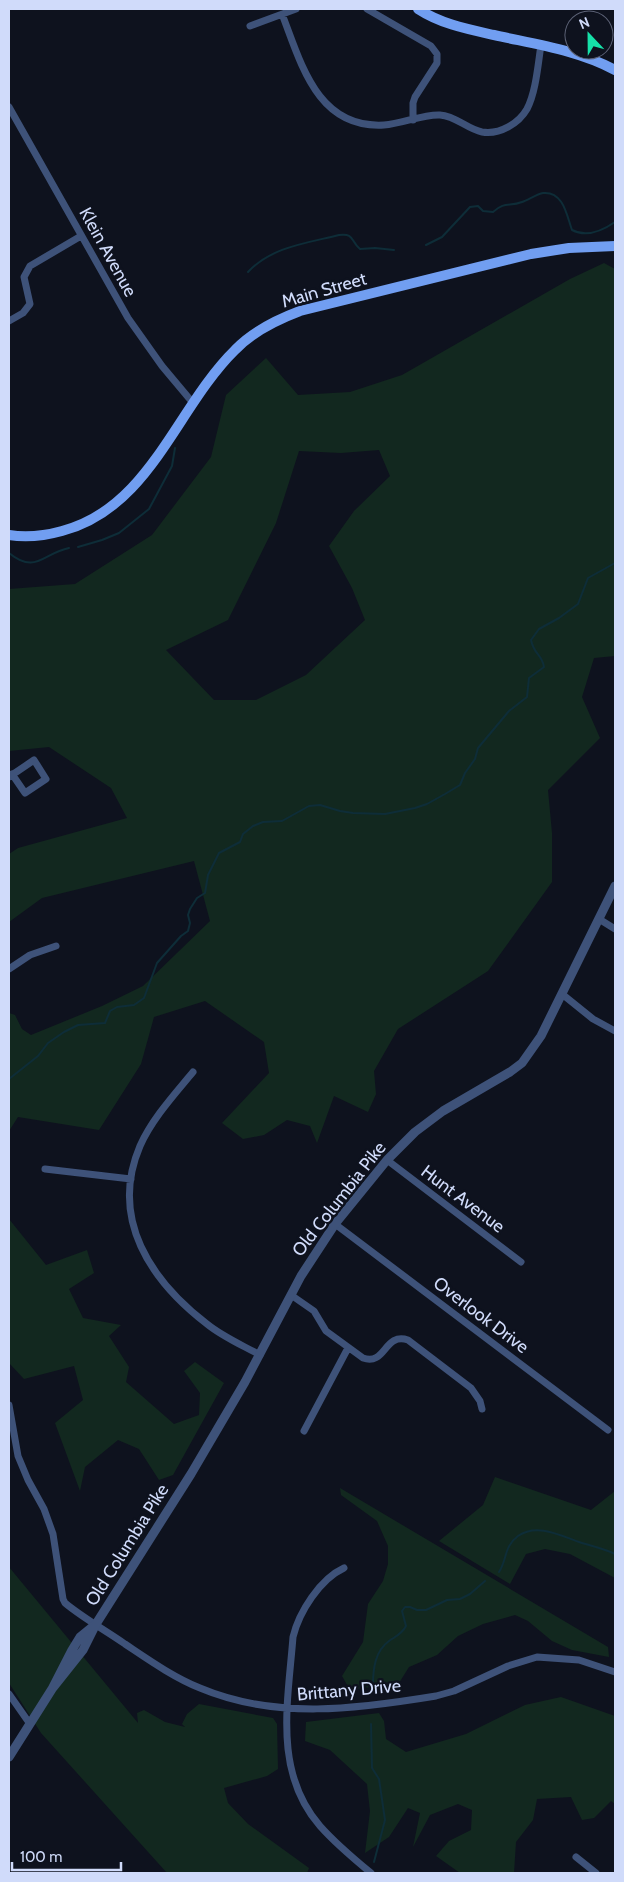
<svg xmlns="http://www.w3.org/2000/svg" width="624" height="1882" viewBox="0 0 624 1882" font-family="Cabin,sans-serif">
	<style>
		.green { fill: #12281f; fill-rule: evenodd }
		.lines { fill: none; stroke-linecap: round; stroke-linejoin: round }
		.stream { stroke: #0e2d38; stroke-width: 2 }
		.minor { stroke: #3e5279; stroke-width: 7 }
		.tertiary { stroke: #3e5279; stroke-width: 9 }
		.secondary { stroke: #719ef1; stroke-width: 10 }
		.labels { text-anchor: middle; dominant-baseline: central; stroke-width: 5; stroke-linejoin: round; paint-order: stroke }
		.street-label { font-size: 18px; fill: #d0dbfa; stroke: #0e121e }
	</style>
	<rect width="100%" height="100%" fill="#0e121e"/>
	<path class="green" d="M 604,263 L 615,269 L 615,656 L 594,658 L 582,697 L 600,738 L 548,790 L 552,833 L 552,882 L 488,971 L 398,1029 L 374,1071 L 376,1094 L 368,1112 L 334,1096 L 317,1143 L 310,1126 L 287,1120 L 264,1135 L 243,1139 L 222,1123 L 269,1073 L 264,1042 L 205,1001 L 154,1017 L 141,1064 L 99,1130 L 18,1117 L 9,1131 L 9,1013 L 15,1015 L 22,1029 L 31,1035 L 102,1006 L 143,986 L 210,921 L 194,861 L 42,898 L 9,922 L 9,854 L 18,848 L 127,818 L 111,788 L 49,747 L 9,751 L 9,589 L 75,584 L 152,535 L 211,457 L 226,395 L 266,358 L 298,395 L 350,392 L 402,375 L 570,279 ZM 379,450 L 390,476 L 354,511 L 329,546 L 352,588 L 365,620 L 306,675 L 256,700 L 214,700 L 166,650 L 228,620 L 276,523 L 299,451 L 341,453 Z
		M 9,1219 L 46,1265 L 87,1250 L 94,1273 L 69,1289 L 83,1318 L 121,1325 L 109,1336 L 129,1367 L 126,1382 L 174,1424 L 199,1415 L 200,1393 L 184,1371 L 195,1362 L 224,1383 L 173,1475 L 159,1480 L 139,1449 L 118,1440 L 85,1467 L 80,1491 L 55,1423 L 83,1400 L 74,1366 L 24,1379 L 9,1363 Z
		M 495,1477 L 591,1510 L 615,1491 L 615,1578 L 570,1554 L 545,1549 L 526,1554 L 510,1584 L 439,1541 L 483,1505 Z
		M 340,1488 L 608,1647 L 609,1657 L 572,1650 L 552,1641 L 528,1621 L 515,1615 L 483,1624 L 458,1636 L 437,1655 L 409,1667 L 399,1683 L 350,1690 L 342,1676 L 363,1642 L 368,1604 L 383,1581 L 388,1564 L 388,1546 L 377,1521 L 341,1495 Z
		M 9,1567 L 138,1723 L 137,1713 L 144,1710 L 165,1722 L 185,1727 L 182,1724 L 187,1714 L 199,1704 L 273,1718 L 277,1724 L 278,1769 L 267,1776 L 224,1788 L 228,1803 L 248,1824 L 309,1868 L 307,1873 L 167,1873 L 41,1733 L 9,1683 Z
		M 561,1697 L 615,1716 L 615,1804 L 611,1801 L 594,1818 L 582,1820 L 571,1797 L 537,1799 L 533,1820 L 516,1842 L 514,1873 L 460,1873 L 436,1856 L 449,1841 L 471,1830 L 472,1810 L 458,1804 L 430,1815 L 413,1847 L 420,1813 L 408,1808 L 389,1837 L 365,1853 L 370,1811 L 367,1784 L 330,1750 L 305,1741 L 306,1722 L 379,1713 L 384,1721 L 386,1739 L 406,1752 L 466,1734 L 525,1705 Z"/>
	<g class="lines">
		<path class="stream" d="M 426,245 L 442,237 L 470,207 L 478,206 L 483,211 L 493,212 C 505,201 509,207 522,202 C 528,200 537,194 543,193 C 564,191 567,217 572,230 C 587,238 602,231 615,222
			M 248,272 C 271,247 307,243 339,235 C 355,233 350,241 360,249 L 375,248 L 394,250
			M 78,547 L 102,540 L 119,533 L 149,509 L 172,466 L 175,448
			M 9,553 C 36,575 43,553 69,548
			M 9,1079 L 38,1056 L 48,1043 L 64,1032 L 78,1025 L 105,1023 L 110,1011 L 117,1007 L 134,1005 L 144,998 L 157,963 L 181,936 L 188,931 L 190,923 L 188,915 L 190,909 L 197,898 L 205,893 L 208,875 L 219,853 L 240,842 L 243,834 L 253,826 L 263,822 L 282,821 L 309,806 L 320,805 L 340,811 L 353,813 L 385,814 L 415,808 L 427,804 L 445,794 L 460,785 L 465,773 L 475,759 L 478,748 L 509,711 L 527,697 L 529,678 L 544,667 C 542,654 534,655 531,640 L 539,629 L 559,618 L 578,604 L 588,578 L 615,563
			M 499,1572 C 507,1560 504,1546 518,1536 C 538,1522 563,1537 582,1543 C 595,1547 603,1548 615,1554
			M 373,1685 C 373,1669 375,1651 389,1641 C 396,1636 402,1634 406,1626 L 402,1611 L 405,1607 L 410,1607 L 417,1610 L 426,1610 L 447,1600 L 460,1599 L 470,1594 L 485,1581
			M 371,1724 L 372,1768 L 379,1779 L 385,1820 L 374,1862"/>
		<path class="minor" d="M 367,9 L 431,46 L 437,54 L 437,63 L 415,97 L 413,103 L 413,120
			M 282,14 C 301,63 317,129 384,125 C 402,124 423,114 440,115 C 456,116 467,129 482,132 C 500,135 519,123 527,109 C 536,92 538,64 541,45
			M 250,26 L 296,9
			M 9,107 L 128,318 L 162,366 L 193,403
			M 9,321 L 23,313 L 30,304 L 24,277 L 30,266 L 81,236
			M 9,777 L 34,760 L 46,779 L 25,793 L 12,774
			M 599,919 L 615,929
			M 9,969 L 30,955 L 56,946
			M 562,994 L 593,1019 L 615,1031
			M 193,1072 C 174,1095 152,1119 140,1146 C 109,1219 151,1281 207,1324 C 223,1337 242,1345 260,1355
			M 387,1160 L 521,1262
			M 45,1169 L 131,1179
			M 335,1224 L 608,1430
			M 291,1295 L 314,1311 L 326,1331 L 363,1358 C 386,1366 384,1332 408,1340 L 471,1388 L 480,1401 L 482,1409
			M 9,1405 L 18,1456 L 28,1480 L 44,1509 L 53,1534 L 63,1599 L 65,1603 C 83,1618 105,1630 125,1644 C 149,1660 173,1677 200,1688 C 276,1720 357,1709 436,1696 L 454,1691 L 508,1666 L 537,1657 L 579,1660 L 615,1672
			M 304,1431 L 348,1348
			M 344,1568 C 320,1579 299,1612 293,1637 C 288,1702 273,1772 320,1826 C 335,1843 354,1859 371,1873
			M 9,1694 L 30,1724
			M 576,1857 L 596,1873"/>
		<path class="tertiary" d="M 96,1624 L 191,1474 L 245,1382 L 301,1276 L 335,1224 L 387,1160 L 415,1132 L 443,1111 L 510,1072 L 522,1063 L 541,1036 L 615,886
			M 9,1757 L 52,1689 L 83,1650 L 96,1624 L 80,1637 L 72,1650 L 52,1689"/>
		<path class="secondary" d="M 418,9 C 441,24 467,29 494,35 C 534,44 578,50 615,70
			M 9,535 C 27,538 44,536 62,531 C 150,508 176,408 235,350 C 253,331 276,320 300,311 L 531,254 L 569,248 L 615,246"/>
	</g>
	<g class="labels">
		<g class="street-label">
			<text transform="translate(108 252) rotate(61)">Klein Avenue</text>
			<text transform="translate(324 290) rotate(-16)">Main Street</text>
			<text transform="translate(339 1199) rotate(-52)">Old Columbia Pike</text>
			<text transform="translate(463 1199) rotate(37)">Hunt Avenue</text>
			<text transform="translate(481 1315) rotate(37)">Overlook Drive</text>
			<text transform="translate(127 1545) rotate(-58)">Old Columbia Pike</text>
			<text transform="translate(349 1690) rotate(-5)">Brittany Drive</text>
		</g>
	</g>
	<rect width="624" height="1882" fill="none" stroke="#d0dbfa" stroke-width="20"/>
	<g transform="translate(589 35) rotate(338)"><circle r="24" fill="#0e121e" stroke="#5c6276"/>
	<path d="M0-4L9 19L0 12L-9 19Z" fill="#16e1a9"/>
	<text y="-8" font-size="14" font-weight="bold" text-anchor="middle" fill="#d0dbfa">N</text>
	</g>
	<path d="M12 1862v8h109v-8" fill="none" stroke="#d0dbfa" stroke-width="2.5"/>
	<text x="20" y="1862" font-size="15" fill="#d0dbfa" stroke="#0e121e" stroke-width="4" paint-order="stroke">100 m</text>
</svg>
